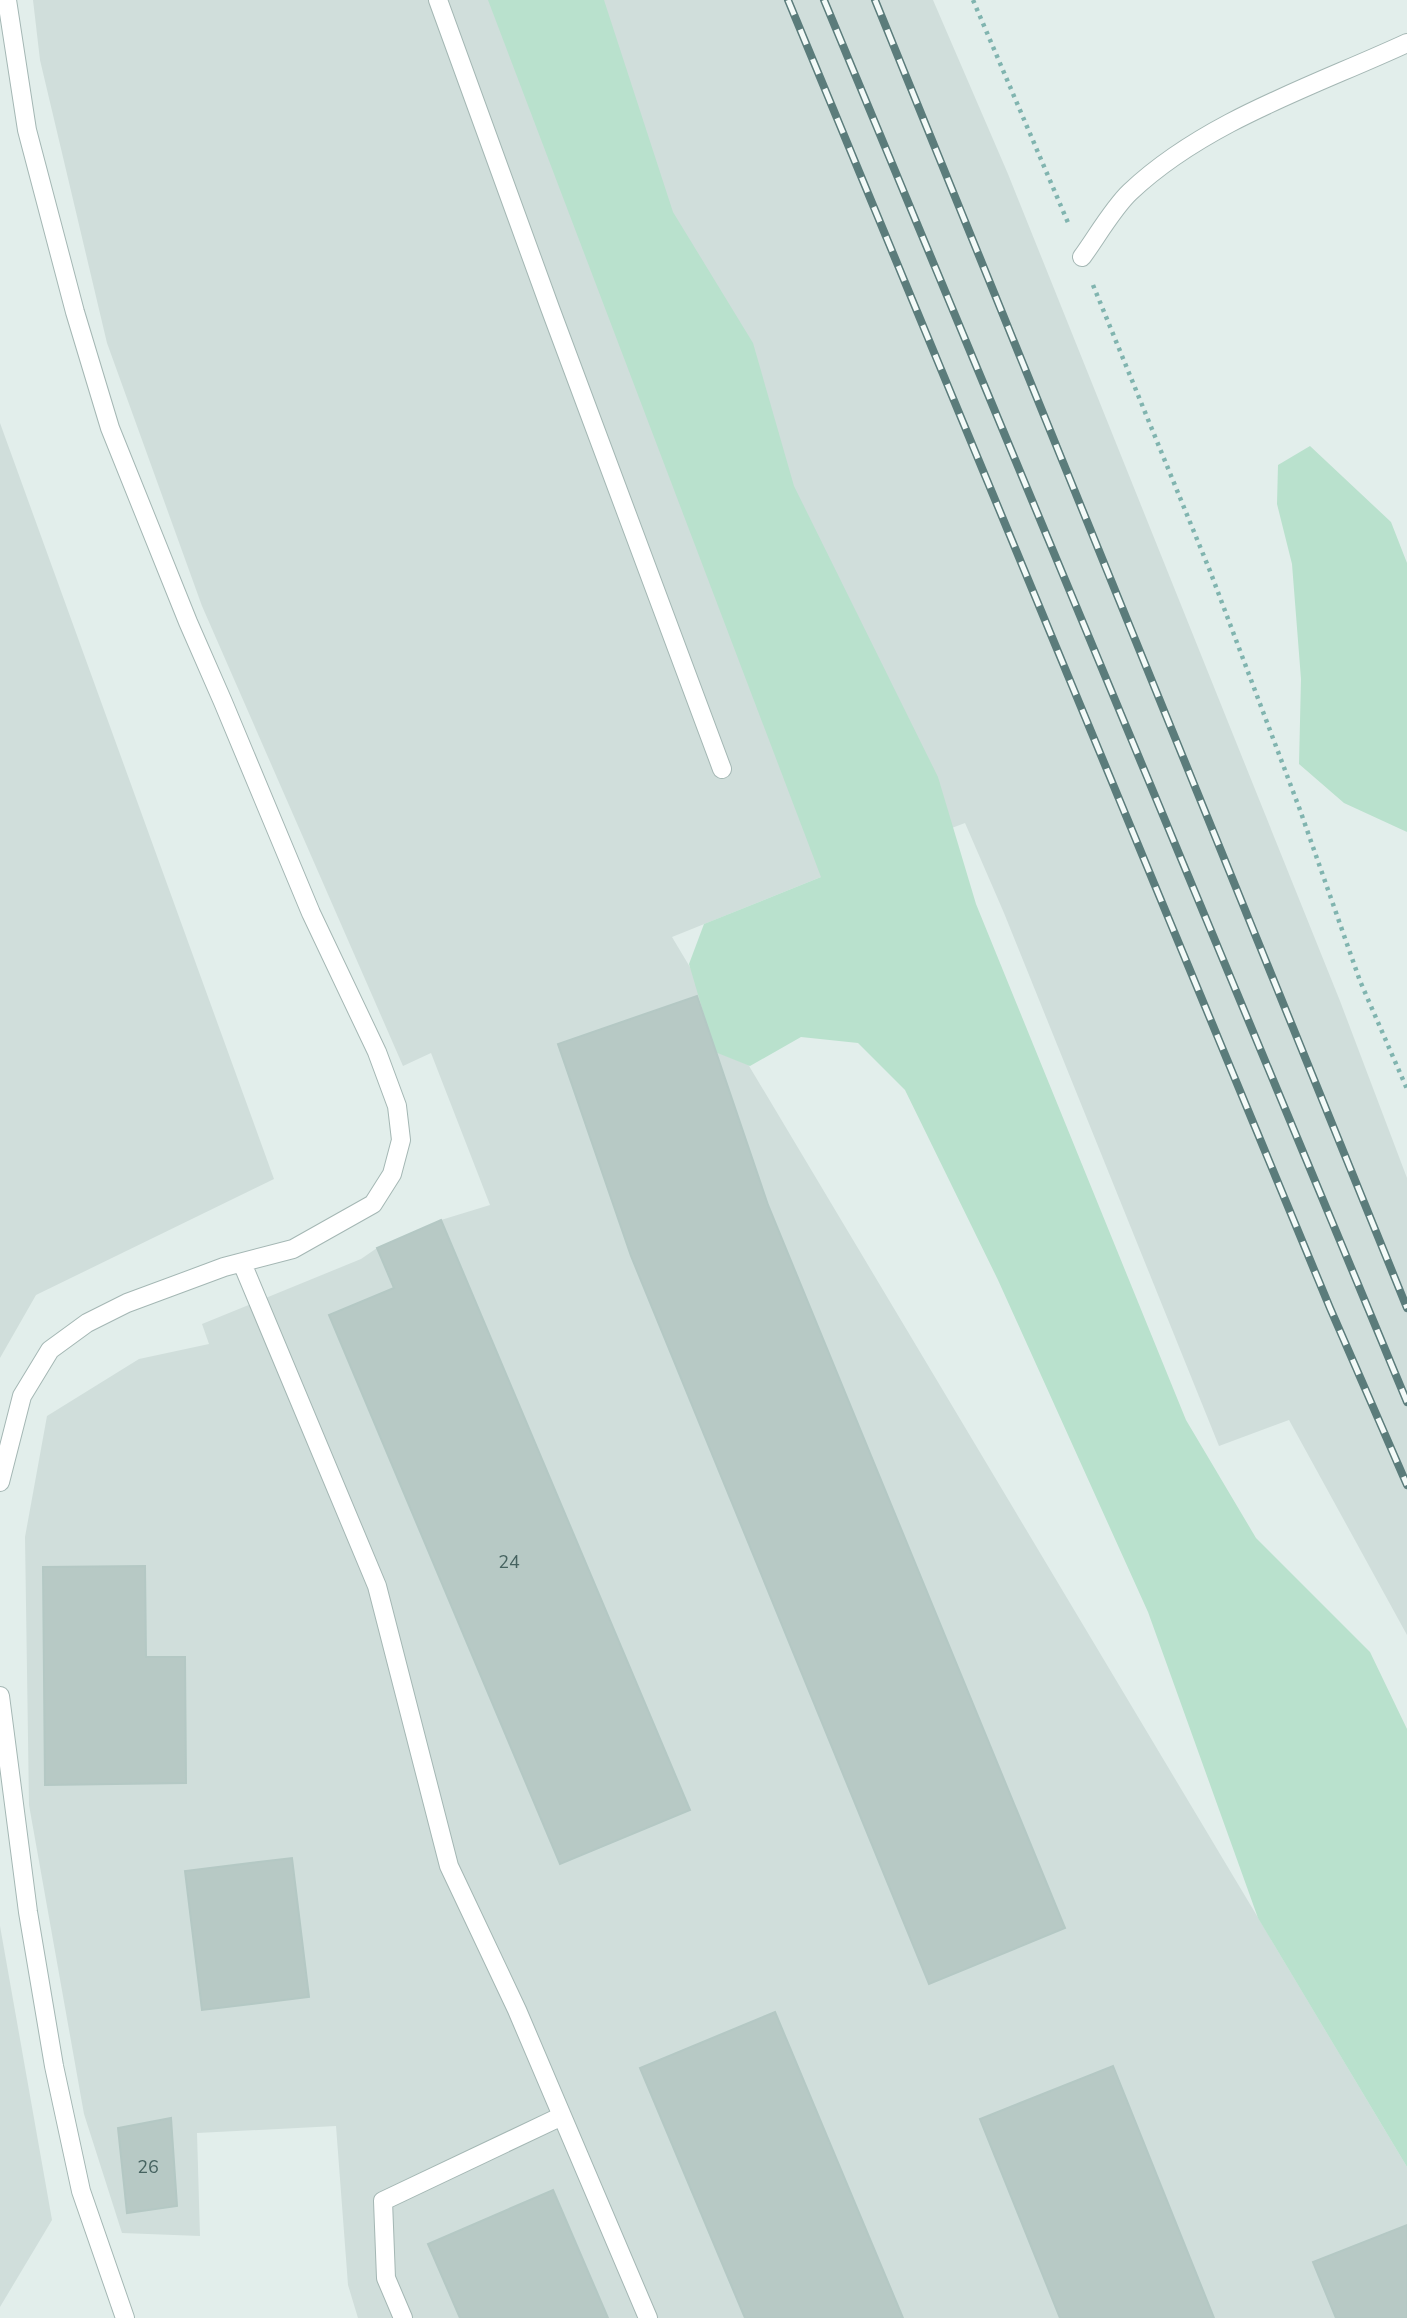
<svg xmlns="http://www.w3.org/2000/svg" width="1407" height="2318" viewBox="0 0 1407 2318" font-family="'Nunito Sans',sans-serif">
	<style>
		.built { fill: #d0dedb }
		.green { fill: #b9e1cd }
		.building { fill: #b7c9c5; stroke: #b4c8c4; stroke-width: 2 }
		.lines { fill: none; stroke-linecap: round; stroke-linejoin: round }
		.service-casing { stroke: #a4b7b4; stroke-width: 20 }
		.path { stroke: #80b4af; stroke-width: 4.5; stroke-dasharray: 3.5 5; stroke-linecap: butt }
		.service { stroke: #fff; stroke-width: 18 }
		.rail-casing { stroke: #5b7c7b; stroke-width: 8 }
		.rail { stroke: #f3faf8; stroke-width: 5; stroke-dasharray: 16; stroke-linecap: butt }
		.labels { text-anchor: middle; dominant-baseline: central; stroke-width: 6; stroke-linejoin: round; paint-order: stroke }
		.number-label { font-size: 18px; fill: #466360 }
	</style>
	<rect width="100%" height="100%" fill="#e2eeeb"/>
	<path class="built" d="M 33,0 L 933,0 L 1008,174 L 1340,1001 L 1407,1178 L 1407,1635 L 1289,1420 L 1219,1446 L 1004,913 L 965,823 L 821,877 L 672,937 L 1407,2167 L 1407,2318 L 358,2318 L 348,2285 L 336,2126 L 197,2133 L 200,2236 L 122,2233 L 84,2114 L 29,1805 L 25,1537 L 47,1416 L 139,1359 L 209,1344 L 202,1324 L 361,1259 L 377,1248 L 441,1220 L 490,1205 L 431,1053 L 403,1066 L 202,606 L 107,343 L 40,60 Z
		M 0,423 L 274,1179 L 36,1295 L 0,1358 Z
		M 0,1926 L 52,2220 L 0,2307 Z"/>
	<path class="green" d="M 488,0 L 604,0 L 673,212 L 753,343 L 794,486 L 938,777 L 976,904 L 1186,1420 L 1256,1538 L 1370,1652 L 1407,1729 L 1407,2167 L 1258,1918 L 1148,1612 L 998,1280 L 905,1090 L 858,1043 L 801,1037 L 750,1066 L 715,1052 L 689,964 L 704,924 L 821,877 Z
		M 1310,446 L 1391,522 L 1407,563 L 1407,832 L 1344,803 L 1299,764 L 1301,679 L 1292,564 L 1277,504 L 1278,465 Z"/>
	<path class="building" d="M 697,996 L 768,1205 L 1065,1928 L 929,1984 L 631,1256 L 558,1044 Z
		M 441,1220 L 690,1810 L 560,1864 L 329,1315 L 394,1288 L 377,1248 Z
		M 145,1566 L 146,1657 L 185,1657 L 186,1783 L 45,1785 L 43,1567 Z
		M 292,1858 L 309,1997 L 202,2010 L 185,1871 Z
		M 775,2012 L 903,2318 L 745,2318 L 640,2068 Z
		M 1113,2066 L 1214,2318 L 1060,2318 L 980,2119 Z
		M 171,2118 L 177,2206 L 127,2213 L 118,2128 Z
		M 553,2190 L 608,2318 L 460,2318 L 428,2244 Z
		M 1407,2225 L 1407,2318 L 1336,2318 L 1313,2262 Z"/>
	<g class="lines">
		<g class="service-casing">
			<path id="service" d="M 438,0 L 550,308 L 722,769
				M 1082,257 C 1096,238 1113,208 1130,192 C 1205,121 1314,86 1407,43
				M 242,1263 L 377,1586 L 449,1866 L 517,2010 L 648,2318
				M 0,1482 L 22,1396 L 50,1350 L 87,1323 L 127,1303 L 224,1267 L 293,1249 L 373,1204 L 392,1174 L 401,1140 L 397,1106 L 377,1052 L 311,913 L 223,702 L 188,622 L 110,428 L 75,312 L 27,130 L 7,0
				M 0,1696 L 28,1912 L 54,2066 L 81,2191 L 125,2318
				M 403,2318 L 386,2278 L 383,2201 L 562,2116"/>
		</g>
		<path class="path" d="M 973,0 L 1069,225
			M 1093,285 L 1210,571 L 1300,810 L 1360,981 L 1407,1089"/>
		<use href="#service" class="service"/>
		<g class="rail-casing">
			<path id="rail" d="M 788,0 L 1330,1308 L 1407,1485
				M 824,0 L 1407,1402
				M 875,0 L 1407,1308"/>
		</g>
		<use href="#rail" class="rail"/>
	</g>
	<g class="labels">
		<g class="number-label">
			<text x="509" y="1562">24</text>
			<text x="148" y="2167">26</text>
		</g>
	</g>
</svg>
